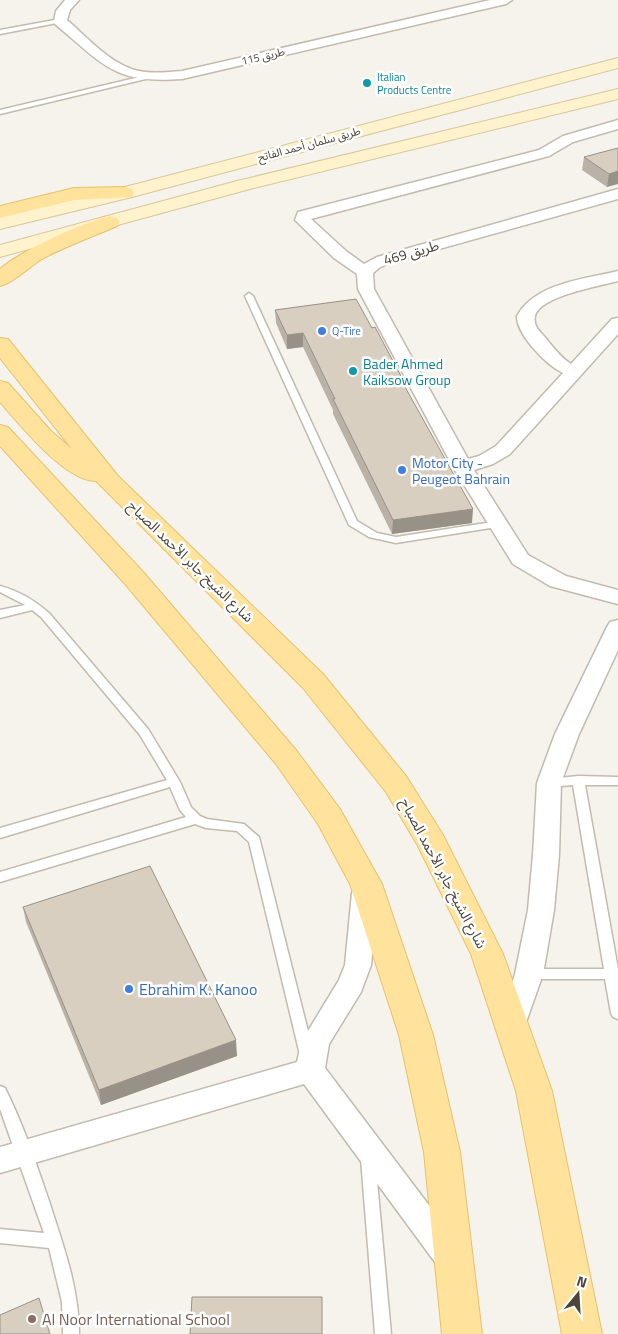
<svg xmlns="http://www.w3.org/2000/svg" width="618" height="1334" viewBox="0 0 618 1334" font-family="'Titillium Web','Noto Sans Arabic',sans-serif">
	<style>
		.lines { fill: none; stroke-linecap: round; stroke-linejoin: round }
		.lane-casing { stroke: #c2bbae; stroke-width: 3 }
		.street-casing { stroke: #c2bbae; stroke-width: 3 }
		.secondary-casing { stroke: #d6c79b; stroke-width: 2 }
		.primary-casing { stroke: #e6c16a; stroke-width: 2 }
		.lane { fill: #fff; fill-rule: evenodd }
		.street { fill: #fff; fill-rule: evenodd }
		.secondary { fill: #fff3cd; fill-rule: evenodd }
		.primary { fill: #ffe39c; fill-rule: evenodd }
		.wall { fill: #bab2a6 }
		.shaded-wall { fill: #979187 }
		.building { fill: #d8cfc1; stroke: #979187 }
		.culture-dot { fill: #0f9aa8; stroke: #fff; stroke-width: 2 }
		.shop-dot { fill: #3f7fe0; stroke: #fff; stroke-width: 2 }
		.education-dot { fill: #8d6e63; stroke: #fff; stroke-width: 2 }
		.labels { text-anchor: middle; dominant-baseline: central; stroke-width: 5; stroke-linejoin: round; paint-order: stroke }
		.far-street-label { font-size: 11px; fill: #4b4439; stroke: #fff }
		.far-culture-label { font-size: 11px; fill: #0d838f; stroke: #fff; text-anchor: start }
		.far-shop-label { font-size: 11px; fill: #366cbe; stroke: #fff; text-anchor: start }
		.street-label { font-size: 14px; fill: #4b4439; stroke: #fff }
		.culture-label { font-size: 14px; fill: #0d838f; stroke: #fff; text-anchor: start }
		.shop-label { font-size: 14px; fill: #366cbe; stroke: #fff; text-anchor: start }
		.near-shop-label { font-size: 16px; fill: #366cbe; stroke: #fff; text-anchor: start }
		.near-education-label { font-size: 16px; fill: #785e54; stroke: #fff; text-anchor: start }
	</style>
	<rect width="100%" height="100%" fill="#f6f3ec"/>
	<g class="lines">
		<g class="lane-casing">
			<path id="lane" d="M 60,19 L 63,21 L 62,22 L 0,34 L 0,30 Z
				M 152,74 L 155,76 L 154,77 L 0,114 L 0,110 Z
				M 249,293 L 253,296 L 357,521 L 377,533 L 396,537 L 499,521 L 504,524 L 503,526 L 396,543 L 369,537 L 349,525 L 245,296 Z
				M 0,586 C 19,591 34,600 49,613 L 148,729 L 180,782 L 191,807 L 200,816 L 207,819 L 244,824 L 259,837 L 314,1055 L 312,1059 L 307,1061 L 302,1059 L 300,1055 L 249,842 L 237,831 L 206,828 L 195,824 L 0,882 L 0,872 L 186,817 L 180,810 L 170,787 L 0,838 L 0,828 L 167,780 L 140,735 L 41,617 L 32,610 L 0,618 L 0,610 L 25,605 L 0,592 Z
				M 578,776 L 618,777 L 618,785 L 585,785 L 618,969 L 618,1019 L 613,1017 L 611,1013 L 605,979 L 530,979 L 525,978 L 523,974 L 525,970 L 530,969 L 604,969 L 573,785 L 549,787 L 545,786 L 543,783 L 545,780 L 549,779 Z
				M 0,1086 L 5,1088 C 23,1124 36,1163 49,1201 C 63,1245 79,1287 79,1334 L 63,1334 L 62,1302 L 49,1248 L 0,1243 L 0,1229 L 44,1233 L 0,1109 Z
				M 368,1152 L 373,1154 L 375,1159 L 391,1334 L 375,1334 L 361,1159 L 363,1154 Z"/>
		</g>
		<g class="street-casing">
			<path id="street" d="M 65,0 L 79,0 L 70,10 L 67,20 C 88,38 111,65 139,71 C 153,74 168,72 182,71 L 490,0 L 512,0 L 506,4 L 182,79 C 114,84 104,65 55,24 L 54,21 L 56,11 Z
				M 618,120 L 618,129 L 573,142 L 549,156 L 311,219 L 346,251 L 364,264 L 377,257 L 618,189 L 618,199 L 389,263 L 379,268 L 373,273 L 374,289 L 468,459 L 479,456 L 496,446 L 563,373 C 547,366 516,334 517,316 C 535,283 585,279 618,271 L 618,281 C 600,286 540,296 535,316 C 533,325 539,331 544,336 C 553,347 560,357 571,364 L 612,319 L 618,318 L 618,334 L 510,454 L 493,464 L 474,470 L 528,555 L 566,576 L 618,590 L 618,604 L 550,586 L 513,564 L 453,467 L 358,289 L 357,274 L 334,258 L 295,220 L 298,212 L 539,150 L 563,136 Z
				M 618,620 L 618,650 L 579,734 L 561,783 L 559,855 L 554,910 L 543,974 L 523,1031 L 513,1034 L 503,1031 L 499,1023 L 515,974 L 528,910 L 533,855 L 537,783 L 555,734 L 607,627 L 610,622 Z
				M 365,883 L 374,886 L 378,893 L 371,965 L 361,992 L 329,1044 L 325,1068 L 462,1249 L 467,1259 L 462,1269 L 451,1274 L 440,1269 L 304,1084 L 0,1173 L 0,1147 L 297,1062 L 301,1044 L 305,1036 L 339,980 L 345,965 L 352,893 L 356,886 Z"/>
		</g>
		<g class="secondary-casing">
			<path id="secondary" d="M 618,58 L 618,68 L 132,197 L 0,229 L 0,217 L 121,188 Z
				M 618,89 L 618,99 L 250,189 L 0,257 L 0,245 L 237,181 Z"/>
		</g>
		<g class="primary-casing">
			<path id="primary" d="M 125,187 L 132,189 L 134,193 L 132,197 L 74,200 L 0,218 L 0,206 L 74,188 Z
				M 110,216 L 117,218 L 120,222 L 117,226 C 92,237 66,246 42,259 C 29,267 13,283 0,286 L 0,269 C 22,250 82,223 110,216 Z
				M 0,338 L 8,339 L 118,476 L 323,674 L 406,776 L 443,835 L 503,954 L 552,1091 L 602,1334 L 562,1334 L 516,1091 L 471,954 L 418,846 L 386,792 L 303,688 L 96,481 C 66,482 19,424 0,402 L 0,381 L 8,383 L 51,431 L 72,449 L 0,358 Z
				M 0,425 L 8,427 L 144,573 L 296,750 L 340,809 L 382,884 L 433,1035 L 460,1152 L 482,1334 L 442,1334 L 424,1152 L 399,1035 L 350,884 L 318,824 L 276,764 L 126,585 L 0,446 Z"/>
		</g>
		<use href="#lane" class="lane"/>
		<use href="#street" class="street"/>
		<use href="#secondary" class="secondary"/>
		<use href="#primary" class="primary"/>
	</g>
	<path class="wall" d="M 618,148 L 607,187 L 582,170 L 584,157 Z
		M 275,310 L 372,328 L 402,382 L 472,523 L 392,534 L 333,414 L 333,410 L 303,347 L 287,349 L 276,323 Z
		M 23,907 L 237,1056 L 101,1105 L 26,922 Z"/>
	<path class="shaded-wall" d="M 618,171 L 618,184 L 607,187 L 609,174 Z
		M 303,333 L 303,347 L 287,349 L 287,335 Z
		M 473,509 L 472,523 L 392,534 L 393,520 Z
		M 236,1040 L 237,1056 L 101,1105 L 99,1090 Z"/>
	<path class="building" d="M 618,148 L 618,171 L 609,174 L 584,157 Z
		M 356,299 L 372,328 L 375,327 L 402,378 L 400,378 L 473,509 L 393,520 L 333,399 L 335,399 L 303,333 L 287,335 L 275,310 Z
		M 150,866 L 236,1040 L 99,1090 L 23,907 Z
		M 192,1297 L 322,1297 L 322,1334 L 190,1334 Z
		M 39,1298 L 50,1334 L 0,1334 L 0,1315 Z"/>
	<g class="culture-dot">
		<circle cx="367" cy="83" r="5"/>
		<circle cx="353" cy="371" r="5"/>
	</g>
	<g class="shop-dot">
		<circle cx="322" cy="331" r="5"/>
		<circle cx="402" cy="470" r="5"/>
		<circle cx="129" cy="989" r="5"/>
	</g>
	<circle class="education-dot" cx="32" cy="1319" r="5"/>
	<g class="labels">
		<g class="far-street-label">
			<text transform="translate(263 56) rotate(-13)">طريق 115</text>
			<text transform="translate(309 144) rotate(-15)">طريق سلمان أحمد الفاتح</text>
		</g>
		<g class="far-culture-label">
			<text x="377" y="77">Italian<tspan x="377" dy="13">Products Centre</tspan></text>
		</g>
		<g class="far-shop-label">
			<text x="332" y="331">Q-Tire</text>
		</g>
		<g class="street-label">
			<text transform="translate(411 252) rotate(-16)">طريق 469</text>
			<text transform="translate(191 561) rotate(44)">شارع الشيخ جابر الأحمد الصباح</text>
			<text transform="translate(444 873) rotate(62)">شارع الشيخ جابر الأحمد الصباح</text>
		</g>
		<g class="culture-label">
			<text x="363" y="363">Bader Ahmed<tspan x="363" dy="16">Kaiksow Group</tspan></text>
		</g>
		<g class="shop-label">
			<text x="412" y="462">Motor City -<tspan x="412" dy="16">Peugeot Bahrain</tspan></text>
		</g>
		<g class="near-shop-label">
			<text x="139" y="989">Ebrahim K. Kanoo</text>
		</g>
		<g class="near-education-label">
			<text x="42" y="1319">Al Noor International School</text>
		</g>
	</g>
	<g transform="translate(578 1294) rotate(18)" stroke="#ffffff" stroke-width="4" paint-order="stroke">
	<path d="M0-4L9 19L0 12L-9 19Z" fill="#4b4439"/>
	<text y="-8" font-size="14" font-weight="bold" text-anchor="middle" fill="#4b4439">N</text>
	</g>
</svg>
